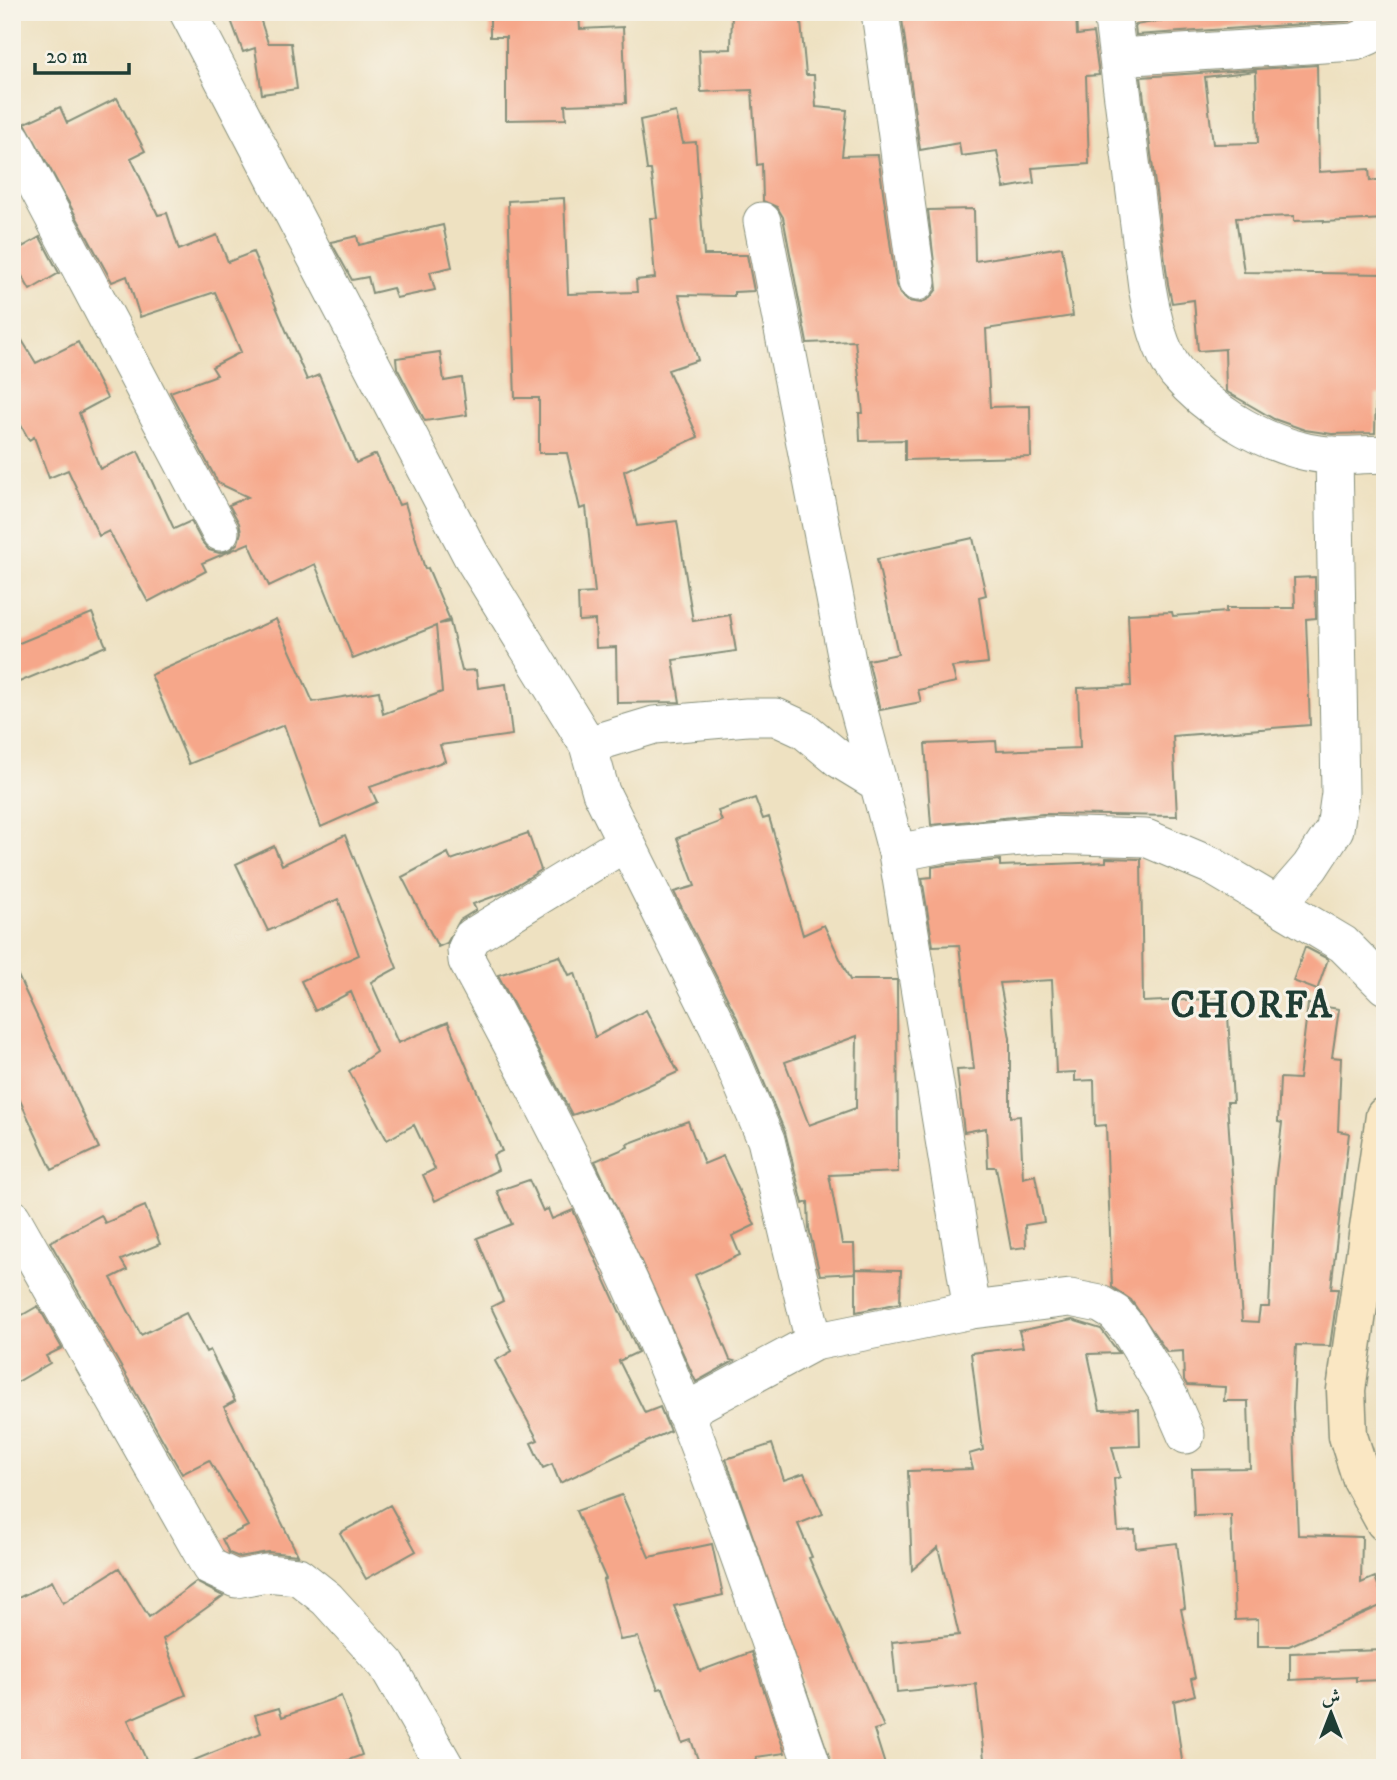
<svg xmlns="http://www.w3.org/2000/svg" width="1397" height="1780" viewBox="0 0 1397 1780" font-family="'IM FELL DW Pica',Amiri,serif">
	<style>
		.building { fill: #f6a78a; fill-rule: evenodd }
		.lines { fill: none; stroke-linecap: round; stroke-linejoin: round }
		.street-casing { stroke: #868f7a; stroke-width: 39 }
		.secondary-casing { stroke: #868f7a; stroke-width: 41 }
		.street { stroke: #fff; stroke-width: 37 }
		.secondary { stroke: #fae7c3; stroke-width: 38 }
		.labels { text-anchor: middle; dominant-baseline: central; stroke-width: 6; stroke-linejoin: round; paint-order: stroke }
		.district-label { font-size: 37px; font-weight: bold; letter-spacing: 2px; fill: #1f3d34; stroke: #f7f3e8 }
	</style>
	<rect width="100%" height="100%" fill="#f7f3e8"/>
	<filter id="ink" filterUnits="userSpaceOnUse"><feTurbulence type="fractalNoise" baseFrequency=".0143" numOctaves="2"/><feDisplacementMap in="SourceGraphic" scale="14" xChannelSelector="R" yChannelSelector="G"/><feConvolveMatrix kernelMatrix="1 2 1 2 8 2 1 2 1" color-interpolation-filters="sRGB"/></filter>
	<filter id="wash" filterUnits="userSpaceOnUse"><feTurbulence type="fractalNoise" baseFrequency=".00686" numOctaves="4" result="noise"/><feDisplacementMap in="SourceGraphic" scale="28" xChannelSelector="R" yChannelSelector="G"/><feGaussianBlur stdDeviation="1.57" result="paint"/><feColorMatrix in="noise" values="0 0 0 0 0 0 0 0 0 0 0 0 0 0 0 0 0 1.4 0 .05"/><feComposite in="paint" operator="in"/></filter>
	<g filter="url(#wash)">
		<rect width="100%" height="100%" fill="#eee1c1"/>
		<g id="blocks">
			<path class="building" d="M 228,12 L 258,12 L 268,43 L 291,43 L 297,89 L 262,94 L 255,48 L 243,52 Z
				M 490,12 L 579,12 L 580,29 L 623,27 L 626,103 L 565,105 L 566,119 L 506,120 L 506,37 L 490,37 Z
				M 732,12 L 800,12 L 806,75 L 814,75 L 816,107 L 847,110 L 842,156 L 878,155 L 896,285 L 900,294 L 908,301 L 921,303 L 930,298 L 937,289 L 928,210 L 974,209 L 975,261 L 1062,247 L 1073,316 L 986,329 L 990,407 L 1030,406 L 1031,457 L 905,460 L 905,440 L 860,441 L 859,413 L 863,413 L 855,341 L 807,343 L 783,217 L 777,207 L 763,201 L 762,164 L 757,165 L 752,90 L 701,92 L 699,50 L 731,49 Z
				M 901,12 L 1076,12 L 1077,35 L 1093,33 L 1099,75 L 1086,76 L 1089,164 L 1032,168 L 1034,183 L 1004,188 L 997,151 L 961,156 L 959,143 L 920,150 Z
				M 1190,12 L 1358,12 L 1350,21 L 1136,35 L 1135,25 L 1191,16 Z
				M 1317,65 L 1319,172 L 1369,169 L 1370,181 L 1385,179 L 1385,219 L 1324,222 L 1324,220 L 1294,221 L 1294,216 L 1236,218 L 1244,272 L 1385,274 L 1385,394 L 1376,395 L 1375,433 L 1332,434 L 1305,430 L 1274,419 L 1229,393 L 1226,391 L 1225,349 L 1198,351 L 1194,300 L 1172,303 L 1168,284 L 1141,77 ZM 1256,71 L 1258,143 L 1213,144 L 1205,77 Z
				M 117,98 L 145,151 L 131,158 L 158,215 L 167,213 L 179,250 L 217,235 L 228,262 L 253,252 L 307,380 L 319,375 L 356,463 L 376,454 L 399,505 L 405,503 L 425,569 L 428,568 L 450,620 L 439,624 L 450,622 L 462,671 L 476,670 L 478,688 L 506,684 L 512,735 L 440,745 L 445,761 L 370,787 L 377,802 L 321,827 L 284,725 L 189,764 L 151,675 L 276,619 L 313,702 L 379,691 L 383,714 L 442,692 L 436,626 L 353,659 L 315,564 L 269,586 L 249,543 L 202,563 L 206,571 L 148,602 L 109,531 L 99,536 L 68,470 L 49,478 L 34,437 L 29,440 L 12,409 L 12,324 L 36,363 L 78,342 L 107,398 L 79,413 L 100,469 L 138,451 L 174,529 L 191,521 L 202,542 L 209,550 L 219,553 L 230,550 L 238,543 L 241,532 L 239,523 L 229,505 L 248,497 L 218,483 L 170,392 L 217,375 L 212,367 L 241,352 L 215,292 L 140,317 L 127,276 L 112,282 L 25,123 L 60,107 L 67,123 Z
				M 676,112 L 683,143 L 696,142 L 704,255 L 747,255 L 754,291 L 734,292 L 734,296 L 679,295 L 698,360 L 668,370 L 698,437 L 624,471 L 637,526 L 677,521 L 693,621 L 730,615 L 736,651 L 673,660 L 680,702 L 617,703 L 616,647 L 596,648 L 595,620 L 579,621 L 578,594 L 595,593 L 586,507 L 580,509 L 567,453 L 539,453 L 539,398 L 515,398 L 508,201 L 564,198 L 568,294 L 637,292 L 636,280 L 655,278 L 650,218 L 657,218 L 651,170 L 647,170 L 640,120 Z
				M 443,225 L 452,267 L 430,272 L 435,290 L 396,298 L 393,288 L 372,293 L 368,277 L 352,280 L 331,242 L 357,236 L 359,245 Z
				M 40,237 L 59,273 L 30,290 L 12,259 L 12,253 Z
				M 440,352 L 444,381 L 462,378 L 467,415 L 425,421 L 397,368 L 396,358 Z
				M 973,538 L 986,595 L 979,597 L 988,663 L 952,667 L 956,682 L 918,690 L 921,702 L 880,710 L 868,660 L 898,654 L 877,559 Z
				M 1315,577 L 1316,618 L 1306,619 L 1310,725 L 1173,736 L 1177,816 L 1043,814 L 931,825 L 925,744 L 996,741 L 997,751 L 1080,748 L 1078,688 L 1131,686 L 1128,614 L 1172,612 L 1173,616 L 1226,612 L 1226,608 L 1295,608 L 1294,578 Z
				M 92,613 L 106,646 L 12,685 L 12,646 Z
				M 755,798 L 763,819 L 769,817 L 803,935 L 824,925 L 850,980 L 897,980 L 898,1172 L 829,1175 L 842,1244 L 854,1244 L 855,1273 L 820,1275 L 809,1229 L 808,1202 L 803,1204 L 785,1132 L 737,1018 L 674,892 L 695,886 L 677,838 L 722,821 L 718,811 ZM 857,1036 L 856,1108 L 809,1125 L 785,1062 Z
				M 528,833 L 541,870 L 503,893 L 473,904 L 476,910 L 460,920 L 447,943 L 438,947 L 402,877 L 448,853 L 451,860 Z
				M 345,835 L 397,968 L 371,982 L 398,1043 L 448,1022 L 502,1151 L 493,1155 L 498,1170 L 435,1201 L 423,1175 L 435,1169 L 414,1125 L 387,1140 L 349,1071 L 376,1052 L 351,992 L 315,1011 L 301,981 L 359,955 L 338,899 L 268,931 L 236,864 L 274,846 L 282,865 Z
				M 1106,858 L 1141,859 L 1143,1002 L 1227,998 L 1233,1102 L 1227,1102 L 1242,1321 L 1258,1322 L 1260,1307 L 1269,1307 L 1275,1182 L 1282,1123 L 1278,1122 L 1280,1078 L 1299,1079 L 1308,1004 L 1339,1009 L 1332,1057 L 1341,1058 L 1338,1131 L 1349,1133 L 1331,1289 L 1338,1289 L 1330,1346 L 1296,1345 L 1293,1408 L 1298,1535 L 1362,1537 L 1361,1583 L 1375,1577 L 1385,1604 L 1289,1646 L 1258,1646 L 1258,1619 L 1235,1620 L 1231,1515 L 1194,1516 L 1192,1469 L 1250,1468 L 1248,1401 L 1224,1401 L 1225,1387 L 1187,1385 L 1184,1380 L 1183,1351 L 1167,1352 L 1131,1300 L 1112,1287 L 1106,1125 L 1095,1126 L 1094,1080 L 1075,1081 L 1075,1072 L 1056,1073 L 1052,980 L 1000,983 L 1010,1038 L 1010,1117 L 1020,1116 L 1023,1178 L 1035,1175 L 1044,1222 L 1025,1225 L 1026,1247 L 1011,1249 L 996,1167 L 988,1167 L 986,1128 L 964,1132 L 957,1070 L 974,1069 L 959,945 L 933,946 L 922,878 L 932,877 L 932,867 L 945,865 L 1000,860 L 1000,866 L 1106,862 Z
				M 1305,947 L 1328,959 L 1317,990 L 1293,981 Z
				M 560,956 L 569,975 L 575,973 L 595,1037 L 646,1010 L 678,1072 L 611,1102 L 572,1115 L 498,975 Z
				M 12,963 L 99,1148 L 52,1170 L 12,1083 Z
				M 688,1121 L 704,1164 L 723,1156 L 755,1225 L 732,1236 L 740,1255 L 695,1275 L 730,1360 L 734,1361 L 696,1382 L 595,1161 L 628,1147 L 627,1144 Z
				M 529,1180 L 543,1211 L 548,1209 L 552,1219 L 573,1210 L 638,1352 L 619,1361 L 645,1413 L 660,1407 L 670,1431 L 560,1483 L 552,1464 L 543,1468 L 531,1443 L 538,1440 L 495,1361 L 512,1351 L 491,1307 L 503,1301 L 477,1238 L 512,1224 L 497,1191 Z
				M 145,1206 L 160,1244 L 121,1260 L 127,1270 L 111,1278 L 141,1335 L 186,1313 L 206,1352 L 210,1350 L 235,1401 L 224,1407 L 298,1555 L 268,1552 L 239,1557 L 229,1553 L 222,1539 L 248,1526 L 209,1460 L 182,1474 L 50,1242 L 101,1215 L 105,1223 Z
				M 856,1269 L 901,1270 L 900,1303 L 856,1312 Z
				M 38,1306 L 62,1348 L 46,1356 L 50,1363 L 12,1385 L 12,1321 Z
				M 1072,1320 L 1101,1329 L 1119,1353 L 1088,1354 L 1100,1410 L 1139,1409 L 1140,1446 L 1112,1447 L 1120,1477 L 1114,1479 L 1118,1531 L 1135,1530 L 1136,1548 L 1177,1543 L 1185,1608 L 1181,1609 L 1195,1678 L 1191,1679 L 1195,1695 L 1174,1701 L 1183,1768 L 985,1768 L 976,1684 L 897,1692 L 892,1642 L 959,1635 L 938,1547 L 912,1570 L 908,1471 L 973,1469 L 969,1454 L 983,1450 L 971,1353 L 1023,1347 L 1019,1331 Z
				M 772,1444 L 784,1480 L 804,1473 L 823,1514 L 798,1524 L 812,1557 L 809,1558 L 884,1727 L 874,1730 L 886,1768 L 833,1768 L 726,1459 Z
				M 622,1495 L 649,1557 L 712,1544 L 723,1595 L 674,1606 L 700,1671 L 751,1652 L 785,1753 L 756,1757 L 760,1768 L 701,1768 L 691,1740 L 682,1743 L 663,1688 L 658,1689 L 638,1637 L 620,1640 L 603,1580 L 606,1579 L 576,1511 Z
				M 390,1505 L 416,1551 L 366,1579 L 340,1533 Z
				M 119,1568 L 149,1617 L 196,1582 L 223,1596 L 163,1639 L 186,1695 L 128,1720 L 150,1768 L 12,1768 L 12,1601 L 52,1581 L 63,1603 Z
				M 1385,1650 L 1385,1680 L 1356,1681 L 1356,1677 L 1290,1680 L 1290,1653 Z
				M 341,1696 L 362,1755 L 327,1768 L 175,1768 L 261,1733 L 255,1715 L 279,1708 L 282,1717 Z"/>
		</g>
	</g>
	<g filter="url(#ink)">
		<use href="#blocks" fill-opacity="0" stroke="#868f7a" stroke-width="2"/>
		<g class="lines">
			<g class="street-casing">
				<path id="street" d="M 188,12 L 471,555 L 588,745 L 601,792 L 718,1027 L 766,1140 L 814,1342 L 684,1412
					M 880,12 L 917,282
					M 1112,12 L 1147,287 C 1152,315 1159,350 1177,373 C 1207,409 1254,438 1299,450 C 1326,458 1357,455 1385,454
					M 1118,57 L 1355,42 L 1369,36 L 1382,12
					M 12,139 L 220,532
					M 762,221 L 851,681 L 897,853
					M 588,745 L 654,725 L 747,717 L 776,717 L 804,730 L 839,759 L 875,781
					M 625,843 L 472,937 L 466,950 L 467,961 C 530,1077 592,1195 645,1316 C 710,1463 760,1616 813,1768
					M 1277,905 L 1310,867 L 1335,829 L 1340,793 L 1334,455
					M 12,1218 L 210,1567 L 236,1579 L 266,1573 L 298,1576 L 327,1599 L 387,1665 L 446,1768
					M 972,1310 L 897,853 L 942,844 L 1045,835 L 1146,838 L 1212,866 L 1343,944 L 1385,986
					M 814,1342 L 972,1310 L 1070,1298 L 1100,1304 L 1115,1313 L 1129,1330 L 1169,1396 L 1186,1435"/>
			</g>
			<g class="secondary-casing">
				<path id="secondary" d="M 1385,1116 L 1346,1390 L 1348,1436 L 1362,1480 L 1385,1522"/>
			</g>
			<use href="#street" class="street"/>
			<use href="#secondary" class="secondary"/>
		</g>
	</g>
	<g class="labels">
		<g class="district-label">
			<text x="1252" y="1006">CHORFA</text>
		</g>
	</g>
	<rect width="1397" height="1780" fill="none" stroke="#f7f3e8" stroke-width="42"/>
	<g transform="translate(1331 1713)" stroke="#f7f3e8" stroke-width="5" paint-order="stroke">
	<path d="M0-5L12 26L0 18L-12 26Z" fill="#1f3d34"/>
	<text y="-10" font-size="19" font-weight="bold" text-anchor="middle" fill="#1f3d34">ش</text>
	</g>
	<path d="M35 63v10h94v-10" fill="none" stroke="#1f3d34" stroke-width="3.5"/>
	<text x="46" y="63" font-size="21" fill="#1f3d34" stroke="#f7f3e8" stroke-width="5" paint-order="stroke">20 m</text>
</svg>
